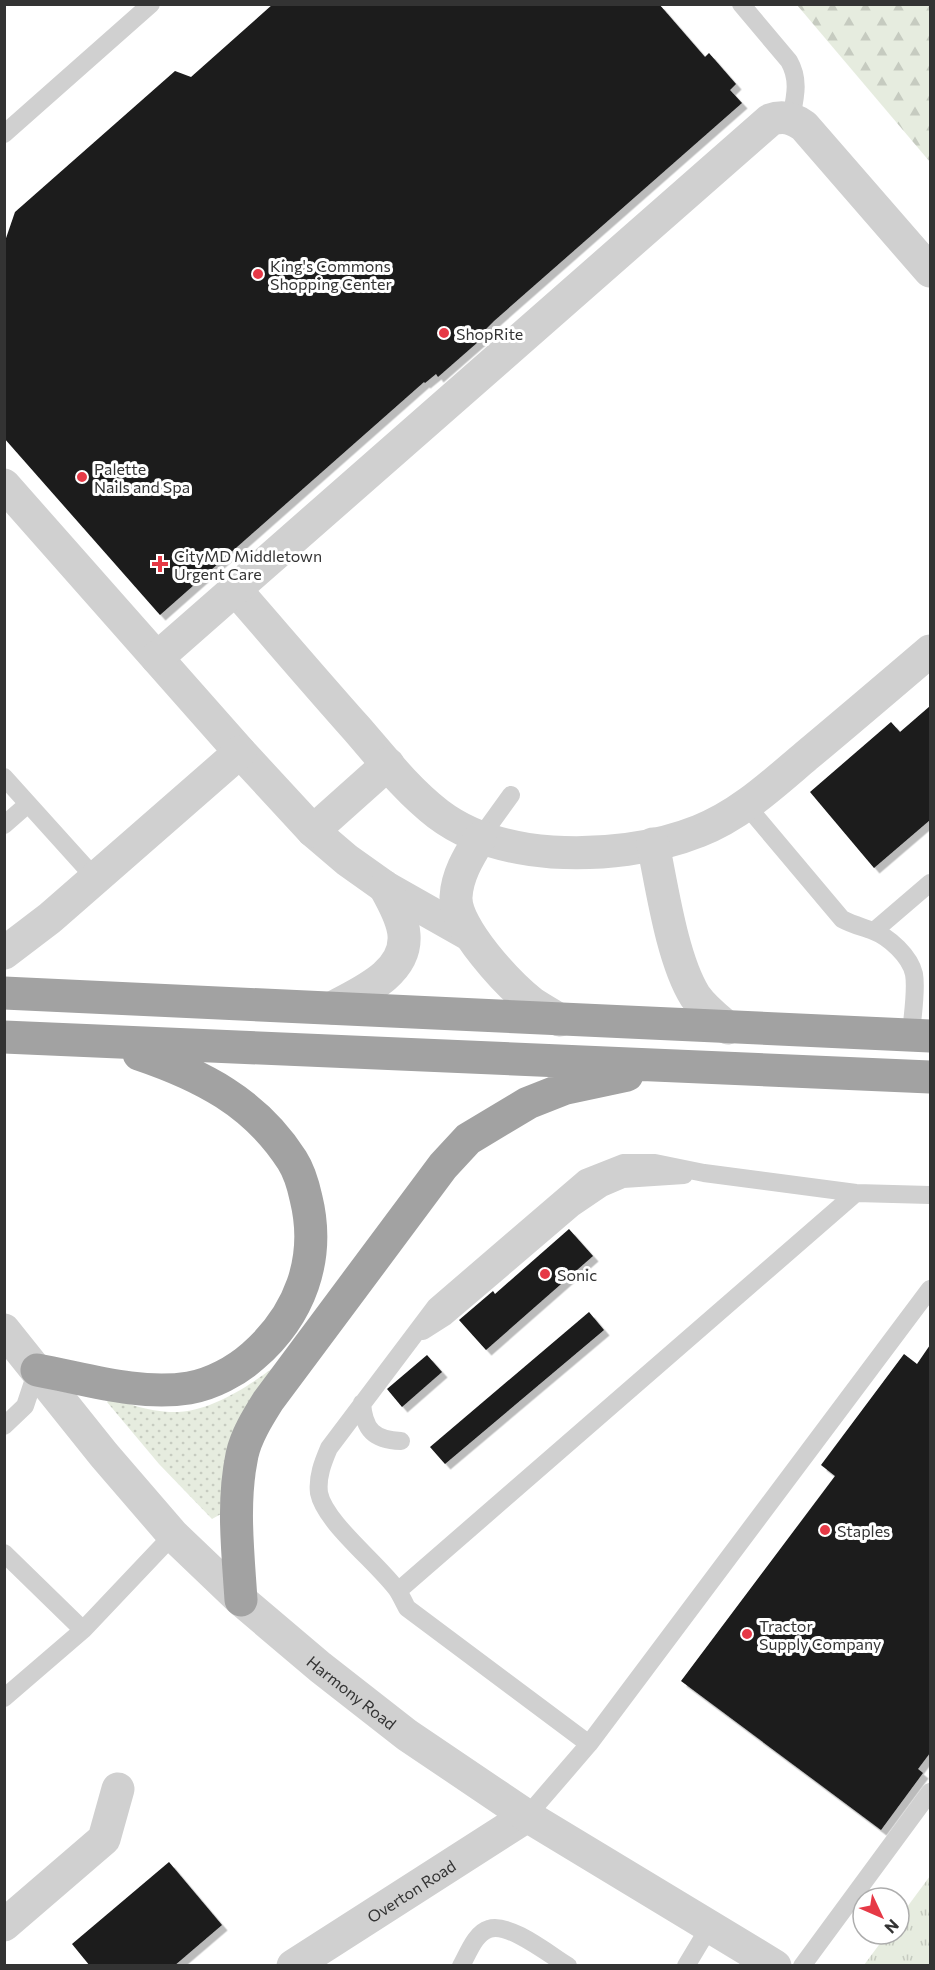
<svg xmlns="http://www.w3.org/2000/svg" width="935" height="1970" viewBox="0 0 935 1970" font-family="Commissioner,sans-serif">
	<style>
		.grass { fill: url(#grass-dots) }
		.forest { fill: url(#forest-firs) }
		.park { fill: url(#park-tufts) }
		.building { fill: #1a1a1a; filter: url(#shadow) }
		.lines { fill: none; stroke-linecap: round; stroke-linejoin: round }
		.service { stroke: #d0d0d0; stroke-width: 18 }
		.minor { stroke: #d0d0d0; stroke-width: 33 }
		.tertiary { stroke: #d0d0d0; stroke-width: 33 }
		.trunk { stroke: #a2a2a2; stroke-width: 33 }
		.poi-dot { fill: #e63946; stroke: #fff; stroke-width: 2 }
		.labels { text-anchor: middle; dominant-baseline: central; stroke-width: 6; stroke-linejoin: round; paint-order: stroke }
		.poi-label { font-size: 16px; fill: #333; stroke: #fff; text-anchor: start }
		.street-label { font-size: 16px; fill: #333; stroke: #fff }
	</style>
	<defs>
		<pattern id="grass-dots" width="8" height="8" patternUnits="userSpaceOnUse" patternTransform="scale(1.5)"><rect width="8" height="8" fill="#e6ecdf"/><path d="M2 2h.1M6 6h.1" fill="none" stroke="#c6cbc0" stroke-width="1.8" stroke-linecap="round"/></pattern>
		<pattern id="forest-firs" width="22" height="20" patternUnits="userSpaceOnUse" patternTransform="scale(1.5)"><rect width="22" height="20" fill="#e6ecdf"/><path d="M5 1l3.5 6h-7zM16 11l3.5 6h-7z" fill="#c6cbc0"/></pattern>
		<pattern id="park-tufts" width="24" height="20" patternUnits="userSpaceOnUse" patternTransform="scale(1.5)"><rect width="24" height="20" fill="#e6ecdf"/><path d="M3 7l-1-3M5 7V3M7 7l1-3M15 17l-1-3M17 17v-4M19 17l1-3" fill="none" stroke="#c6cbc0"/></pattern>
		<filter id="shadow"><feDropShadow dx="5.5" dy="5.5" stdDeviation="0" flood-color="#0004"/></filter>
	</defs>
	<rect width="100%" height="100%" fill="#fff"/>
	<path class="grass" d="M 273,1368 L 221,1514 L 212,1519 L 159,1464 L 107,1402 L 110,1398 C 129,1404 149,1411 169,1412 C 206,1414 244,1389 273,1368 Z"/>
	<path class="forest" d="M 797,5 L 930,5 L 930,162 Z"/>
	<path class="park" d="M 930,1876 L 930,1965 L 864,1965 L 887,1934 L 899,1934 L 899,1918 Z"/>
	<path class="building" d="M 273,4 L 659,4 L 705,57 L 709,53 L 736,84 L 730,90 L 742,103 L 494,321 L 483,332 L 486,335 L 438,377 L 436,374 L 425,383 L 424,382 L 160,615 L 4,438 L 4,244 L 15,212 L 175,71 L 191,77 Z
		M 930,706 L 930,820 L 874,868 L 810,792 L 891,722 L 900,732 Z
		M 569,1229 L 593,1256 L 486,1350 L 459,1320 L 493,1291 L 495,1294 Z
		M 589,1312 L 604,1330 L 445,1464 L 430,1447 Z
		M 930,1345 L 930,1753 L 918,1769 L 923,1773 L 881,1830 L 681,1681 L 835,1476 L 821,1465 L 904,1354 L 917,1364 Z
		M 427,1355 L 442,1372 L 402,1407 L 387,1389 Z
		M 169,1862 L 222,1925 L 174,1966 L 90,1966 L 72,1944 Z"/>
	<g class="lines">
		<path class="service" d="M 741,4 L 789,61 C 800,80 795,98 791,118
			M 4,134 L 151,4
			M 4,777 L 96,879
			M 746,805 L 842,919 C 853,925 863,927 873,931 C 889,937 910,956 914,974 C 917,991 912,1017 911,1035
			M 4,825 L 28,804
			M 480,838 L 511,795
			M 874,931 L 930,883
			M 423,1331 L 445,1317 L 574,1207 L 602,1188 L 623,1179 L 684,1175
			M 362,1403 C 364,1430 374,1440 401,1441
			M 4,1426 L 25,1406 L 37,1370
			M 4,1553 L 83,1630
			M 398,1591 L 856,1193
			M 4,1698 L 83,1630 L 173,1535
			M 589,1744 L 407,1608 C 404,1602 401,1596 398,1591 C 379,1564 325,1523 319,1493 C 317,1477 323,1462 329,1448 L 436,1306 L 585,1178 L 623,1163 L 655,1163 L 704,1173 L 856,1193 L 930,1195
			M 527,1816 L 589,1744 L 930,1289
			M 461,1966 C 468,1954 475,1933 489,1929 C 509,1922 550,1955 568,1966
			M 686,1966 L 710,1926
			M 802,1966 L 930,1792"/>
		<g class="minor">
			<path d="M 4,485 L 240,752 L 313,831 L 347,860 L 385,887 L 468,934"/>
			<path d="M 235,589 C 276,636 316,683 357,729 C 383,759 407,790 438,814 C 471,839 512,849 552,852 C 601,855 654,849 699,831 C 740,815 773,784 806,756 C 848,721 889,686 930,651"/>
			<path d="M 157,658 L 770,120 C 783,115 793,118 804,126 L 930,271"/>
			<path d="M 313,831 L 388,764"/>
			<path d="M 480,838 C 469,856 457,875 456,897 C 455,928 508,984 532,1003 C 541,1009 550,1014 560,1020"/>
			<path d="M 653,844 C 662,887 672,959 695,996 C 704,1009 716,1018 728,1028"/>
			<path d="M 4,953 L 50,918 L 240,752"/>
			<path d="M 332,1008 C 359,993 407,974 404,935 C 403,918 392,901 385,887"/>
			<path d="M 4,1925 L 104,1839 L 118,1789"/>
			<path id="s1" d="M 293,1966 L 527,1816"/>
		</g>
		<path class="tertiary" id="s2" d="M 4,1330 L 104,1455 L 173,1535 L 241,1600 L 320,1667 L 407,1735 L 527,1816 L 775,1966"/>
		<path class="trunk" d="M 4,993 L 930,1036
			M 4,1037 L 930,1077
			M 37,1370 C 86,1379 139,1396 189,1388 C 212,1384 236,1371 253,1356 C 300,1315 321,1259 306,1198 C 303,1184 299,1171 292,1160 C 255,1102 201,1075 139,1054
			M 241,1600 C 238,1552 232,1503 242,1455 C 246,1436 258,1417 268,1401 L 443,1166 L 468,1139 L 528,1103 L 566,1088 L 627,1075"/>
	</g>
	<g class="poi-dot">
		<circle cx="258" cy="274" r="6"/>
		<circle cx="444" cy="333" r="6"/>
		<circle cx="82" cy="477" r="6"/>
		<path d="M157 555h6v6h6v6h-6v6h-6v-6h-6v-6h6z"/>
		<circle cx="545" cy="1274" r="6"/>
		<circle cx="825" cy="1530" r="6"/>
		<circle cx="747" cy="1634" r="6"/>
	</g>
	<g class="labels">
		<g class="poi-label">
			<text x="270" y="265">King's Commons<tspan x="270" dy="18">Shopping Center</tspan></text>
			<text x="456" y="333">ShopRite</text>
			<text x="94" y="468">Palette<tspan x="94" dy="18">Nails and Spa</tspan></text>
			<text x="174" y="555">CityMD Middletown<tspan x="174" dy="18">Urgent Care</tspan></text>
			<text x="557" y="1274">Sonic</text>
			<text x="837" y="1530">Staples</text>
			<text x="759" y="1625">Tractor<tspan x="759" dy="18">Supply Company</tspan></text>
		</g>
		<g class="street-label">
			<text stroke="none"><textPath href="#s2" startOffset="504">Harmony Road</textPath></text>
			<text stroke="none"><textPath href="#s1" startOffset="140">Overton Road</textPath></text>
		</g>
	</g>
	<rect width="935" height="1970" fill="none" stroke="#333333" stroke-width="12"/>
	<g transform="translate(881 1916) rotate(134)"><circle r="28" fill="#ffffff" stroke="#adadad" stroke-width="1.5"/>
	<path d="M0-4.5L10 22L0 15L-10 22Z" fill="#e63946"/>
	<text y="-9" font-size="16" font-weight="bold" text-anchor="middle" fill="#333333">N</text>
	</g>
</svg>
